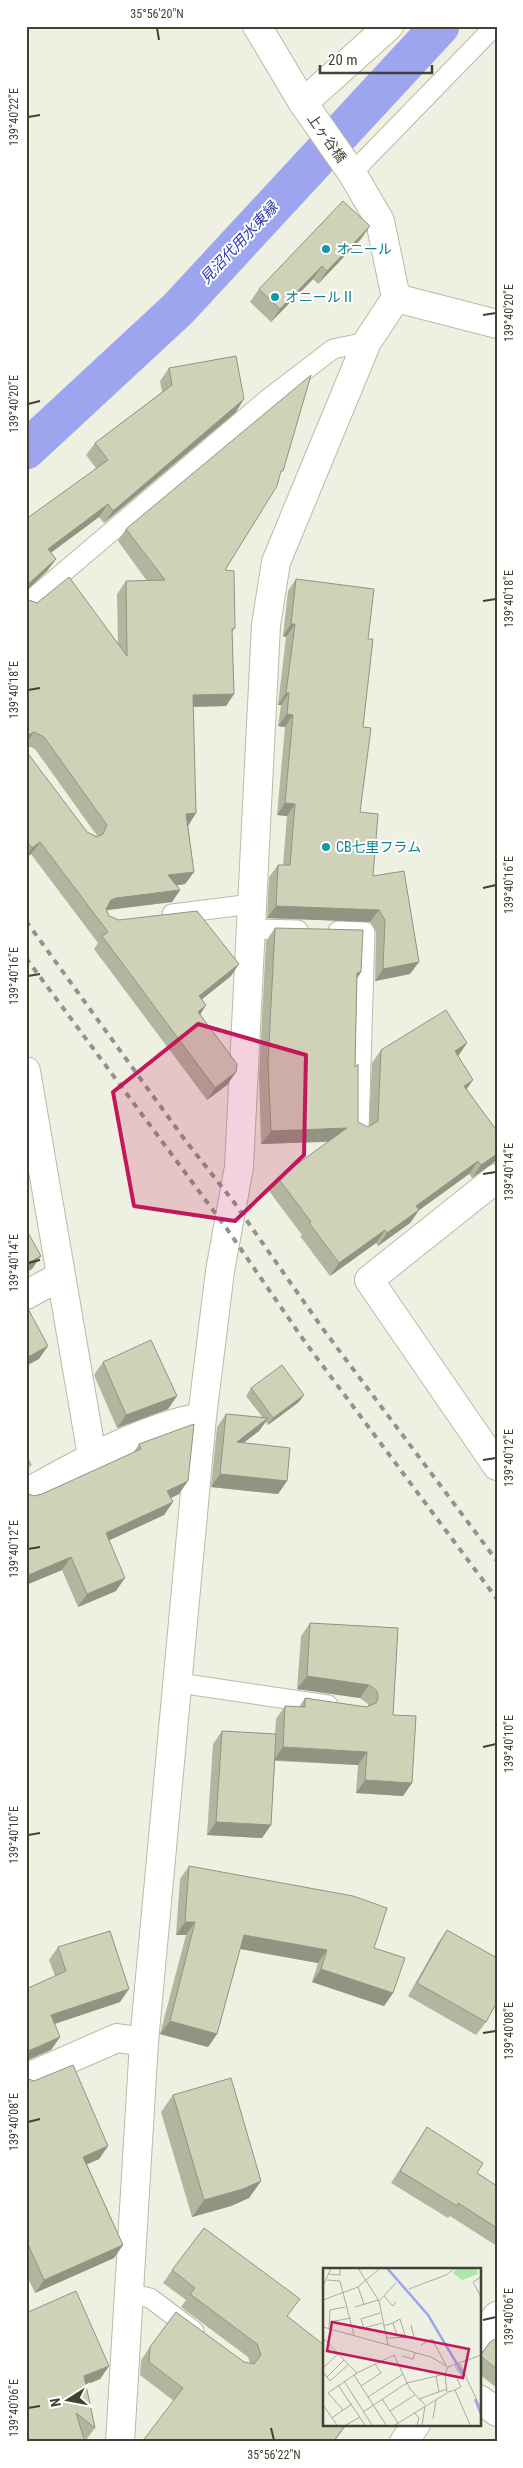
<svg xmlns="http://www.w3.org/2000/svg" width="523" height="2468" viewBox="0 0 523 2468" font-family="'Roboto Condensed','Noto Sans JP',sans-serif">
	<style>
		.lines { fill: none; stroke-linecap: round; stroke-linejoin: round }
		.canal { stroke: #9da5ef; stroke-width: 39 }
		.service-casing { stroke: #b8bca5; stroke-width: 21 }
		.minor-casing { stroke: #b8bca5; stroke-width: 30 }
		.service { stroke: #fff; stroke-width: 19 }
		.minor { stroke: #fff; stroke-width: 28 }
		.rail { stroke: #929292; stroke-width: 4; stroke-dasharray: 6 6; stroke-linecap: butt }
		.wall { fill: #b3b59e }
		.shaded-wall { fill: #929381 }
		.building { fill: #d0d2b8; stroke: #929381 }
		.marked { fill: #c2185b; fill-opacity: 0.2; stroke: #c2185b; stroke-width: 4; stroke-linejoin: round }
		.ticks { fill: none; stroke: #414233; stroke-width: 2 }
		.culture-dot { fill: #0f9aa8; stroke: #fff; stroke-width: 2 }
		.labels { text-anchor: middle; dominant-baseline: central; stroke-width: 4; stroke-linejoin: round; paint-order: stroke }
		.street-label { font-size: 14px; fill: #414233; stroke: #fff }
		.culture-label { font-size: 14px; fill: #0d838f; stroke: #fff; text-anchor: start }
		.water-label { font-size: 15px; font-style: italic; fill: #2d38ad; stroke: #fff }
		.inset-river { fill: none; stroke: #9da5ef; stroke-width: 2.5 }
		.inset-road { fill: none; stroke: #a9ab9c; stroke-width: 1 }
		.view { fill: #c2185b; fill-opacity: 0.15; stroke: #c2185b; stroke-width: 2.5 }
		.inset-edge { fill: none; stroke: #414233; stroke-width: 2.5 }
		.neatline { fill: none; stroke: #414233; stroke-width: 2 }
		.ticks-label { font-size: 12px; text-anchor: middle; fill: #414233 }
	</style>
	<rect width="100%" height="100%" fill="#eef1e2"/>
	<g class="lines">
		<path class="canal" d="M 26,450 L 178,309 L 440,26"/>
		<g class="service-casing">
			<path id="service" d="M 352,173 L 495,26
				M 26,604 L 269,398 L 333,349 L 367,342
				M 172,914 L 252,904
				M 251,929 L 298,930
				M 338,931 L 365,932 L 359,1129
				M 179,1683 L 328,1705
				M 129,2293 L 150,2298 L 194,2331"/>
		</g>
		<g class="minor-casing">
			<path id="minor" d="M 303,103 L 389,26
				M 396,298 L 497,324
				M 26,1071 L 92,1456
				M 497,1178 L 369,1280 L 497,1466
				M 26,1295 L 61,1276
				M 26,1493 C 78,1464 143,1427 202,1417
				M 26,2078 L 117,2038 L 144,2042
				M 479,2339 L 497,2316
				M 479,2399 L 497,2412
				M 120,2442 L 144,2042 L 202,1417 L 220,1271 L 239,1167 L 266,625 L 276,562 L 367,342 L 396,298 L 380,221 L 352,173 L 303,103 L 257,26
				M 404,2442 L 416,2424"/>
		</g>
		<use href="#service" class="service"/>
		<use href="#minor" class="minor"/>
		<path class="rail" d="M 26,921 L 185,1140 L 233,1201 L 323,1329 L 497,1561
			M 26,958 L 227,1229 L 305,1342 L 497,1599"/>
	</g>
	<path class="wall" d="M 361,239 L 318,284 L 313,279 L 271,322 L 250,302 L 259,289 Z
		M 169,368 L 236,412 L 104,523 L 99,517 L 51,553 L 56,559 L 47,571 L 26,591 L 96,468 L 86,455 L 95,443 L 162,392 L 160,381 Z
		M 279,477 L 225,570 L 235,628 L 232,632 L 234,694 L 226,706 L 193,707 L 196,813 L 188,825 L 194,872 L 185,884 L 177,885 L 180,890 L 172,902 L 107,910 L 109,916 L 231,976 L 202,999 L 206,1005 L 200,1014 L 236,1072 L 227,1085 L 207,1100 L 94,949 L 98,943 L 31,854 L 26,858 L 26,751 L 87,832 L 98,837 L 35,749 L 26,745 L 26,598 L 118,643 L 117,594 L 126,581 L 147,581 L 118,541 L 126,529 Z
		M 296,579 L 368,639 L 363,727 L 360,812 L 373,876 L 410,974 L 375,981 L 376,932 L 370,922 L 267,918 L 269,877 L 278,865 L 283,865 L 287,816 L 277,815 L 285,727 L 278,726 L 281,705 L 278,705 L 286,637 L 283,636 L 288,591 Z
		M 275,928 L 361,972 L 357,979 L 355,1067 L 358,1122 L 368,1127 L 369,1127 L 372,1063 L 381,1050 L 467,1043 L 458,1056 L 466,1089 L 497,1131 L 497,1160 L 472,1178 L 469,1174 L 419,1210 L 410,1223 L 378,1246 L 376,1243 L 330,1276 L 300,1236 L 302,1235 L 269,1191 L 278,1178 L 328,1142 L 261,1144 L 259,1076 L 266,941 Z
		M 103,1362 L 177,1396 L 168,1409 L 117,1428 L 94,1375 Z
		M 251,1388 L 299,1402 L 268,1425 L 266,1422 L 259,1431 L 244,1442 L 287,1481 L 278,1494 L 211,1487 L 217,1427 L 226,1414 L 263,1418 L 246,1396 Z
		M 139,1444 L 179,1494 L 171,1498 L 173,1502 L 164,1515 L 109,1540 L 116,1591 L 78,1607 L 62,1570 L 26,1585 L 26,1493 L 34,1496 L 42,1494 L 133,1453 Z
		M 310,1623 L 398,1628 L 393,1715 L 412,1783 L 403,1796 L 356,1793 L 358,1765 L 275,1761 L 271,1825 L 262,1838 L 207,1835 L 213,1744 L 222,1731 L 275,1734 L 276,1719 L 285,1706 L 299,1707 L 305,1698 L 366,1707 L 368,1706 L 368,1704 L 360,1698 L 297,1689 L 301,1636 Z
		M 189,1866 L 374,1948 L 393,1993 L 384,2006 L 312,1982 L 318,1963 L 240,1949 L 217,2034 L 208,2047 L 160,2034 L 186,1935 L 176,1935 L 180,1879 Z
		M 447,1930 L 486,2022 L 476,2035 L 408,1996 L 438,1943 Z
		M 58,1947 L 120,2002 L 55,2024 L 60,2037 L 51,2050 L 55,1976 L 49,1960 Z
		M 26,2078 L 108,2146 L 99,2159 L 87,2164 L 123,2245 L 114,2258 L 35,2293 L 26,2274 Z
		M 173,2095 L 261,2181 L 249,2198 L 231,2206 L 192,2217 L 161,2112 Z
		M 427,2127 L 477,2173 L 497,2186 L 497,2246 L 450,2216 L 448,2218 L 391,2183 Z
		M 172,2270 L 287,2316 L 347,2424 L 334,2442 L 142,2442 L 174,2401 L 140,2375 L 141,2360 L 150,2347 L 250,2363 L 248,2357 L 181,2307 L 186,2300 L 163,2283 Z
		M 26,2313 L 109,2366 L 100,2379 L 86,2385 L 95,2428 L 86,2440 L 84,2438 Z
		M 497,2338 L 497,2388 L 479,2374 L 479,2356 L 490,2342 Z"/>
	<path class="shaded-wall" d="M 370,226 L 361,239 L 318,284 L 327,271 Z
		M 322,266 L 313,279 L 271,322 L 280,309 Z
		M 244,399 L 236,412 L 104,523 L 113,511 Z
		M 108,504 L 99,517 L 39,561 L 48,549 Z
		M 56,559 L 47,571 L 26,591 L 26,586 Z
		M 291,624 L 295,624 L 286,637 L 283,636 Z
		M 286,693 L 289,693 L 281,705 L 278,705 Z
		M 234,694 L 226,706 L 184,707 L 193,695 Z
		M 287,714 L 293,715 L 285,727 L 278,726 Z
		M 34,732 L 26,743 L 26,737 L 28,735 Z
		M 285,803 L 295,804 L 287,816 L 277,815 Z
		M 196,813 L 188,826 L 186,814 Z
		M 40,842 L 31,854 L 26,858 L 26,856 L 32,848 Z
		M 194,872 L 185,884 L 160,888 L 168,875 Z
		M 180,890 L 172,902 L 107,910 L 102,912 L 111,900 L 116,898 Z
		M 276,906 L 379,910 L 370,922 L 267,918 Z
		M 419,962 L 410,974 L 375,981 L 383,969 Z
		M 239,964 L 231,976 L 191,1008 L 199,996 Z
		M 361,972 L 352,985 L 357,973 Z
		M 206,1005 L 198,1018 L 198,1012 Z
		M 467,1043 L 458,1056 L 455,1051 Z
		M 236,1072 L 227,1085 L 207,1100 L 215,1088 Z
		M 473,1080 L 464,1093 L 464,1086 Z
		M 347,1128 L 338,1141 L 261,1144 L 271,1131 Z
		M 497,1154 L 497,1160 L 472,1178 L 481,1165 Z
		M 478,1161 L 469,1174 L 407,1219 L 416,1206 Z
		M 419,1210 L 410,1223 L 378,1246 L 387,1233 Z
		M 385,1230 L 376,1243 L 330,1276 L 339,1263 Z
		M 41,1256 L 32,1269 L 26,1272 L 26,1264 Z
		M 48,1346 L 39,1359 L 26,1366 L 26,1358 Z
		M 304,1395 L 299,1402 L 268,1425 L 273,1418 Z
		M 177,1396 L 168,1409 L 117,1428 L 126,1415 Z
		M 268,1418 L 259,1431 L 228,1455 L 237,1442 Z
		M 220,1474 L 287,1481 L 278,1494 L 211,1487 Z
		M 188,1481 L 179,1494 L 158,1504 L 167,1491 Z
		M 173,1502 L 164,1515 L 97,1546 L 106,1533 Z
		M 71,1557 L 62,1570 L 26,1585 L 26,1576 Z
		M 125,1578 L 116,1591 L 78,1607 L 87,1594 Z
		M 307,1676 L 369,1685 L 360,1698 L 297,1689 Z
		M 283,1747 L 367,1752 L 358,1765 L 274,1760 Z
		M 365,1780 L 412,1783 L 403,1796 L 356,1793 Z
		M 216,1822 L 271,1825 L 262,1838 L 207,1835 Z
		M 185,1922 L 195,1922 L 186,1935 L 176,1935 Z
		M 244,1935 L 327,1950 L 318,1963 L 235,1948 Z
		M 321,1969 L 393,1993 L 384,2006 L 312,1982 Z
		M 129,1989 L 120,2002 L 42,2028 L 51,2015 Z
		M 170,2021 L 217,2034 L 208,2047 L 160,2034 Z
		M 60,2037 L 51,2050 L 26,2061 L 26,2053 L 28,2051 Z
		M 108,2146 L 99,2159 L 74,2170 L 83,2157 Z
		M 261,2181 L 249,2198 L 231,2206 L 192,2217 L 204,2200 Z
		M 123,2245 L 114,2258 L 35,2293 L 44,2280 Z
		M 109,2366 L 100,2379 L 75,2389 L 84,2376 Z"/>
	<path class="building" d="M 343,201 L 370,226 L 327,271 L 322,266 L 280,309 L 259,289 Z
		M 236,356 L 244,399 L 113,511 L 108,504 L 48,549 L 56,559 L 26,586 L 26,519 L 108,460 L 95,443 L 172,385 L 169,368 Z
		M 311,375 L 283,471 L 281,471 L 277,486 L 225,570 L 234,571 L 235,628 L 232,629 L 234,694 L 193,695 L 196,813 L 186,814 L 194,872 L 168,875 L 180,890 L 116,898 L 111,900 L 106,909 L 109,916 L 119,920 L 197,911 L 239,964 L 199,996 L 206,1005 L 198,1012 L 237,1064 L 236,1072 L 215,1088 L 102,936 L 108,932 L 40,842 L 32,848 L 26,840 L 26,751 L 87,832 L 97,837 L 103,834 L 107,825 L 44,737 L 34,732 L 28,735 L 26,738 L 26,598 L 26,599 L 37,603 L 69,577 L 127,656 L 126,581 L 165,580 L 126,529 Z
		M 296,579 L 374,589 L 368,639 L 373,639 L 363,727 L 371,728 L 360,812 L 378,814 L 373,876 L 404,871 L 419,962 L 383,969 L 385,920 L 379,910 L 276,906 L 278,865 L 290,865 L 295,804 L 285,803 L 293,715 L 287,714 L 289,693 L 286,693 L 295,624 L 291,624 Z
		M 275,928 L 363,930 L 361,972 L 357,973 L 355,1067 L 358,1064 L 358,1122 L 368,1127 L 378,1121 L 381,1050 L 446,1010 L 467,1043 L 455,1051 L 473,1080 L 464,1086 L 497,1131 L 497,1154 L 481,1165 L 478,1161 L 416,1206 L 419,1210 L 387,1233 L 385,1230 L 339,1263 L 309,1223 L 311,1222 L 278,1178 L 347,1128 L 271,1131 L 268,1063 Z
		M 26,1229 L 41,1256 L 26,1264 Z
		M 26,1305 L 48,1346 L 26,1358 Z
		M 151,1340 L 177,1396 L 126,1415 L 103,1362 Z
		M 282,1365 L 304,1395 L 273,1418 L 251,1388 Z
		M 226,1414 L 268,1418 L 237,1442 L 290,1448 L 287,1481 L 220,1474 Z
		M 194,1424 L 188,1481 L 167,1491 L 173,1502 L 106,1533 L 125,1578 L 87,1594 L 71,1557 L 26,1576 L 26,1493 L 34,1496 L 42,1494 L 141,1449 L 139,1444 Z
		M 26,1455 L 31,1465 L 26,1468 Z
		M 310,1623 L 398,1628 L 393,1715 L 416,1716 L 412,1783 L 365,1780 L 367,1752 L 283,1747 L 285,1706 L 305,1707 L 305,1698 L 366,1707 L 376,1703 L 378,1698 L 377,1691 L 369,1685 L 307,1676 Z
		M 222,1731 L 276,1734 L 271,1825 L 216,1822 Z
		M 189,1866 L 353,1896 L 387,1908 L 374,1948 L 405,1958 L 393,1993 L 321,1969 L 327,1950 L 244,1935 L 217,2034 L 170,2021 L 195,1922 L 185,1922 Z
		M 447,1930 L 497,1958 L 497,2002 L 486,2022 L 417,1983 Z
		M 110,1931 L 129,1989 L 51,2015 L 60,2037 L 28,2051 L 26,2053 L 26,1989 L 66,1971 L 58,1947 Z
		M 73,2065 L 108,2146 L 83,2157 L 123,2245 L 44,2280 L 26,2240 L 26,2078 L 34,2081 Z
		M 231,2078 L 261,2181 L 243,2189 L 204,2200 L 173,2095 Z
		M 427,2127 L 483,2163 L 477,2173 L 497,2186 L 497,2228 L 458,2203 L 457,2206 L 400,2171 Z
		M 204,2228 L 300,2299 L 287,2316 L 324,2345 L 324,2424 L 346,2424 L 333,2442 L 142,2442 L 183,2388 L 149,2362 L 150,2347 L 176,2312 L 244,2362 L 254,2364 L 261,2355 L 257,2344 L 190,2294 L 195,2288 L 172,2270 Z
		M 76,2291 L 109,2366 L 84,2376 L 95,2428 L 76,2413 L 85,2442 L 26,2442 L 26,2313 Z
		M 497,2338 L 497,2369 L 480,2356 L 490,2342 Z"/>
	<path class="marked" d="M 198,1024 L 306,1055 L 304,1155 L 235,1221 L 134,1206 L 113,1092 Z"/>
	<path class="ticks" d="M 157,28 L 159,40M 28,117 L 40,115M 483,315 L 496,313M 28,404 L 40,401M 483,601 L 496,599M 28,690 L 40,688M 483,888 L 496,885M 28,976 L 40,974M 483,1174 L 496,1172M 28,1263 L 40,1260M 483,1460 L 496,1458M 28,1549 L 40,1547M 483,1747 L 496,1744M 28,1835 L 40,1833M 483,2033 L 496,2031M 28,2122 L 40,2119M 483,2320 L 496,2317M 28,2408 L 40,2406M 271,2428 L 274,2440"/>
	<g class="culture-dot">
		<circle cx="326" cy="249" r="5"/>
		<circle cx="275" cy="297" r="5"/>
		<circle cx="326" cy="847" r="5"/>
	</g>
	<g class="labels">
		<g class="street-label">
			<text transform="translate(327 138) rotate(55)">上ヶ谷橋</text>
		</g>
		<g class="culture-label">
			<text x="336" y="249">オニール</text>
			<text x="285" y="297">オニールⅡ</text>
			<text x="336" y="847">CB七里フラム</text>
		</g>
		<g class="water-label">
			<text transform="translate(239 243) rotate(-47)">見沼代用水東縁</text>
		</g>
	</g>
	<g transform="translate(323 2268)">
		<rect width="158" height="158" fill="#eef1e2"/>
		<path d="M 134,0 L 153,0 L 155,6 L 139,12 L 130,5 Z" fill="#ade6aa"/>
		<path class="inset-river" d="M 64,0 L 105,47 L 140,106M 152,131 L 158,146"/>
		<path class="inset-road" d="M 35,0 L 56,33 L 65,77M 6,6 L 17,7 L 17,0M 158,9 L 150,14 L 158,29M 4,12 L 17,13 L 31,67M 0,18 L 8,0M 35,19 L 41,36M 86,21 L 123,7 L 132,0M 61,28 L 70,38 L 73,34M 0,32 L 35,19 L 56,1M 56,33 L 73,15M 32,39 L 55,32M 57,45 L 38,51 L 41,60 L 59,55M 7,54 L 28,50M 70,55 L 77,51 L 83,71M 60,58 L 70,55 L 75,70M 0,59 L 108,89 L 125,99 L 158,87M 6,60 L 7,42 L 22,39M 0,70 L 34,105M 64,70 L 91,69 L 88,57M 98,77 L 109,71 L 123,97M 79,88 L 90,91 L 92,85M 137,96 L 158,141M 132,98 L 139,108 L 134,111 L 138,119 L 132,122M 0,100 L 15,86M 0,104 L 7,113 L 25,97M 31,107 L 63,157M 113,108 L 116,124M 4,109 L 21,92M 21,113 L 49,157M 15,117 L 42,157M 38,118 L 58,105 L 52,96M 125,124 L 132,122 L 147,157M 45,129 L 80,106M 59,131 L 75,155M 96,131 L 124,121M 0,137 L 14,157M 20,142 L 5,125 L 34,105 L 71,87 L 87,121 L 102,137M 67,143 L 92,127M 40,144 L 84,115 L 122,106M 91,144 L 96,150 L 94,157M 10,149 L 29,136M 110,151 L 113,132M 23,157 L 37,149M 72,157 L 124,125 L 122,106 L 125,99M 99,157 L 102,138"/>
		<path class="view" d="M 9,54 L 146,81 L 140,110 L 4,83 Z"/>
		<rect width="158" height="158" class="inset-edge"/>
	</g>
	<rect width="523" height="2468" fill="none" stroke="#ffffff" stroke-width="55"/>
	<g transform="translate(68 2400) rotate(259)" stroke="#ffffff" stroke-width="4" paint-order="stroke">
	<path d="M0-4L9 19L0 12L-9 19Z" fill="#414233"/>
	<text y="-8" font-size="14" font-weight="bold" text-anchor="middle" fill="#414233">N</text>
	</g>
	<path d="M320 65v8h112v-8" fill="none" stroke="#414233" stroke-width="2.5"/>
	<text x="328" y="65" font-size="15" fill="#414233" stroke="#ffffff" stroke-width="4" paint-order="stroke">20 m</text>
	<rect x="28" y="28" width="468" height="2412" class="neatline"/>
	<g class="ticks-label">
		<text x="157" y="18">35°56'20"N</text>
		<text transform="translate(14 117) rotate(-90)" y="4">139°40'22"E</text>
		<text transform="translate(509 313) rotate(-90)" y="4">139°40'20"E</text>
		<text transform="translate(14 404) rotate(-90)" y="4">139°40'20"E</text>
		<text transform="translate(509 599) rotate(-90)" y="4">139°40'18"E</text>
		<text transform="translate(14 690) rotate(-90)" y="4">139°40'18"E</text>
		<text transform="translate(509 885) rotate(-90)" y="4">139°40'16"E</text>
		<text transform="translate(14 976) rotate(-90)" y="4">139°40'16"E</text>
		<text transform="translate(509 1172) rotate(-90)" y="4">139°40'14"E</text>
		<text transform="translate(14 1263) rotate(-90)" y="4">139°40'14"E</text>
		<text transform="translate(509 1458) rotate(-90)" y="4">139°40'12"E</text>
		<text transform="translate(14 1549) rotate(-90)" y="4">139°40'12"E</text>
		<text transform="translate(509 1744) rotate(-90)" y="4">139°40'10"E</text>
		<text transform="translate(14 1835) rotate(-90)" y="4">139°40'10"E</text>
		<text transform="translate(509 2031) rotate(-90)" y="4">139°40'08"E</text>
		<text transform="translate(14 2122) rotate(-90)" y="4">139°40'08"E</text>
		<text transform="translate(509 2317) rotate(-90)" y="4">139°40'06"E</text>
		<text transform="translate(14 2408) rotate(-90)" y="4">139°40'06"E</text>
		<text x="274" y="2459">35°56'22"N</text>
	</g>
</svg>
